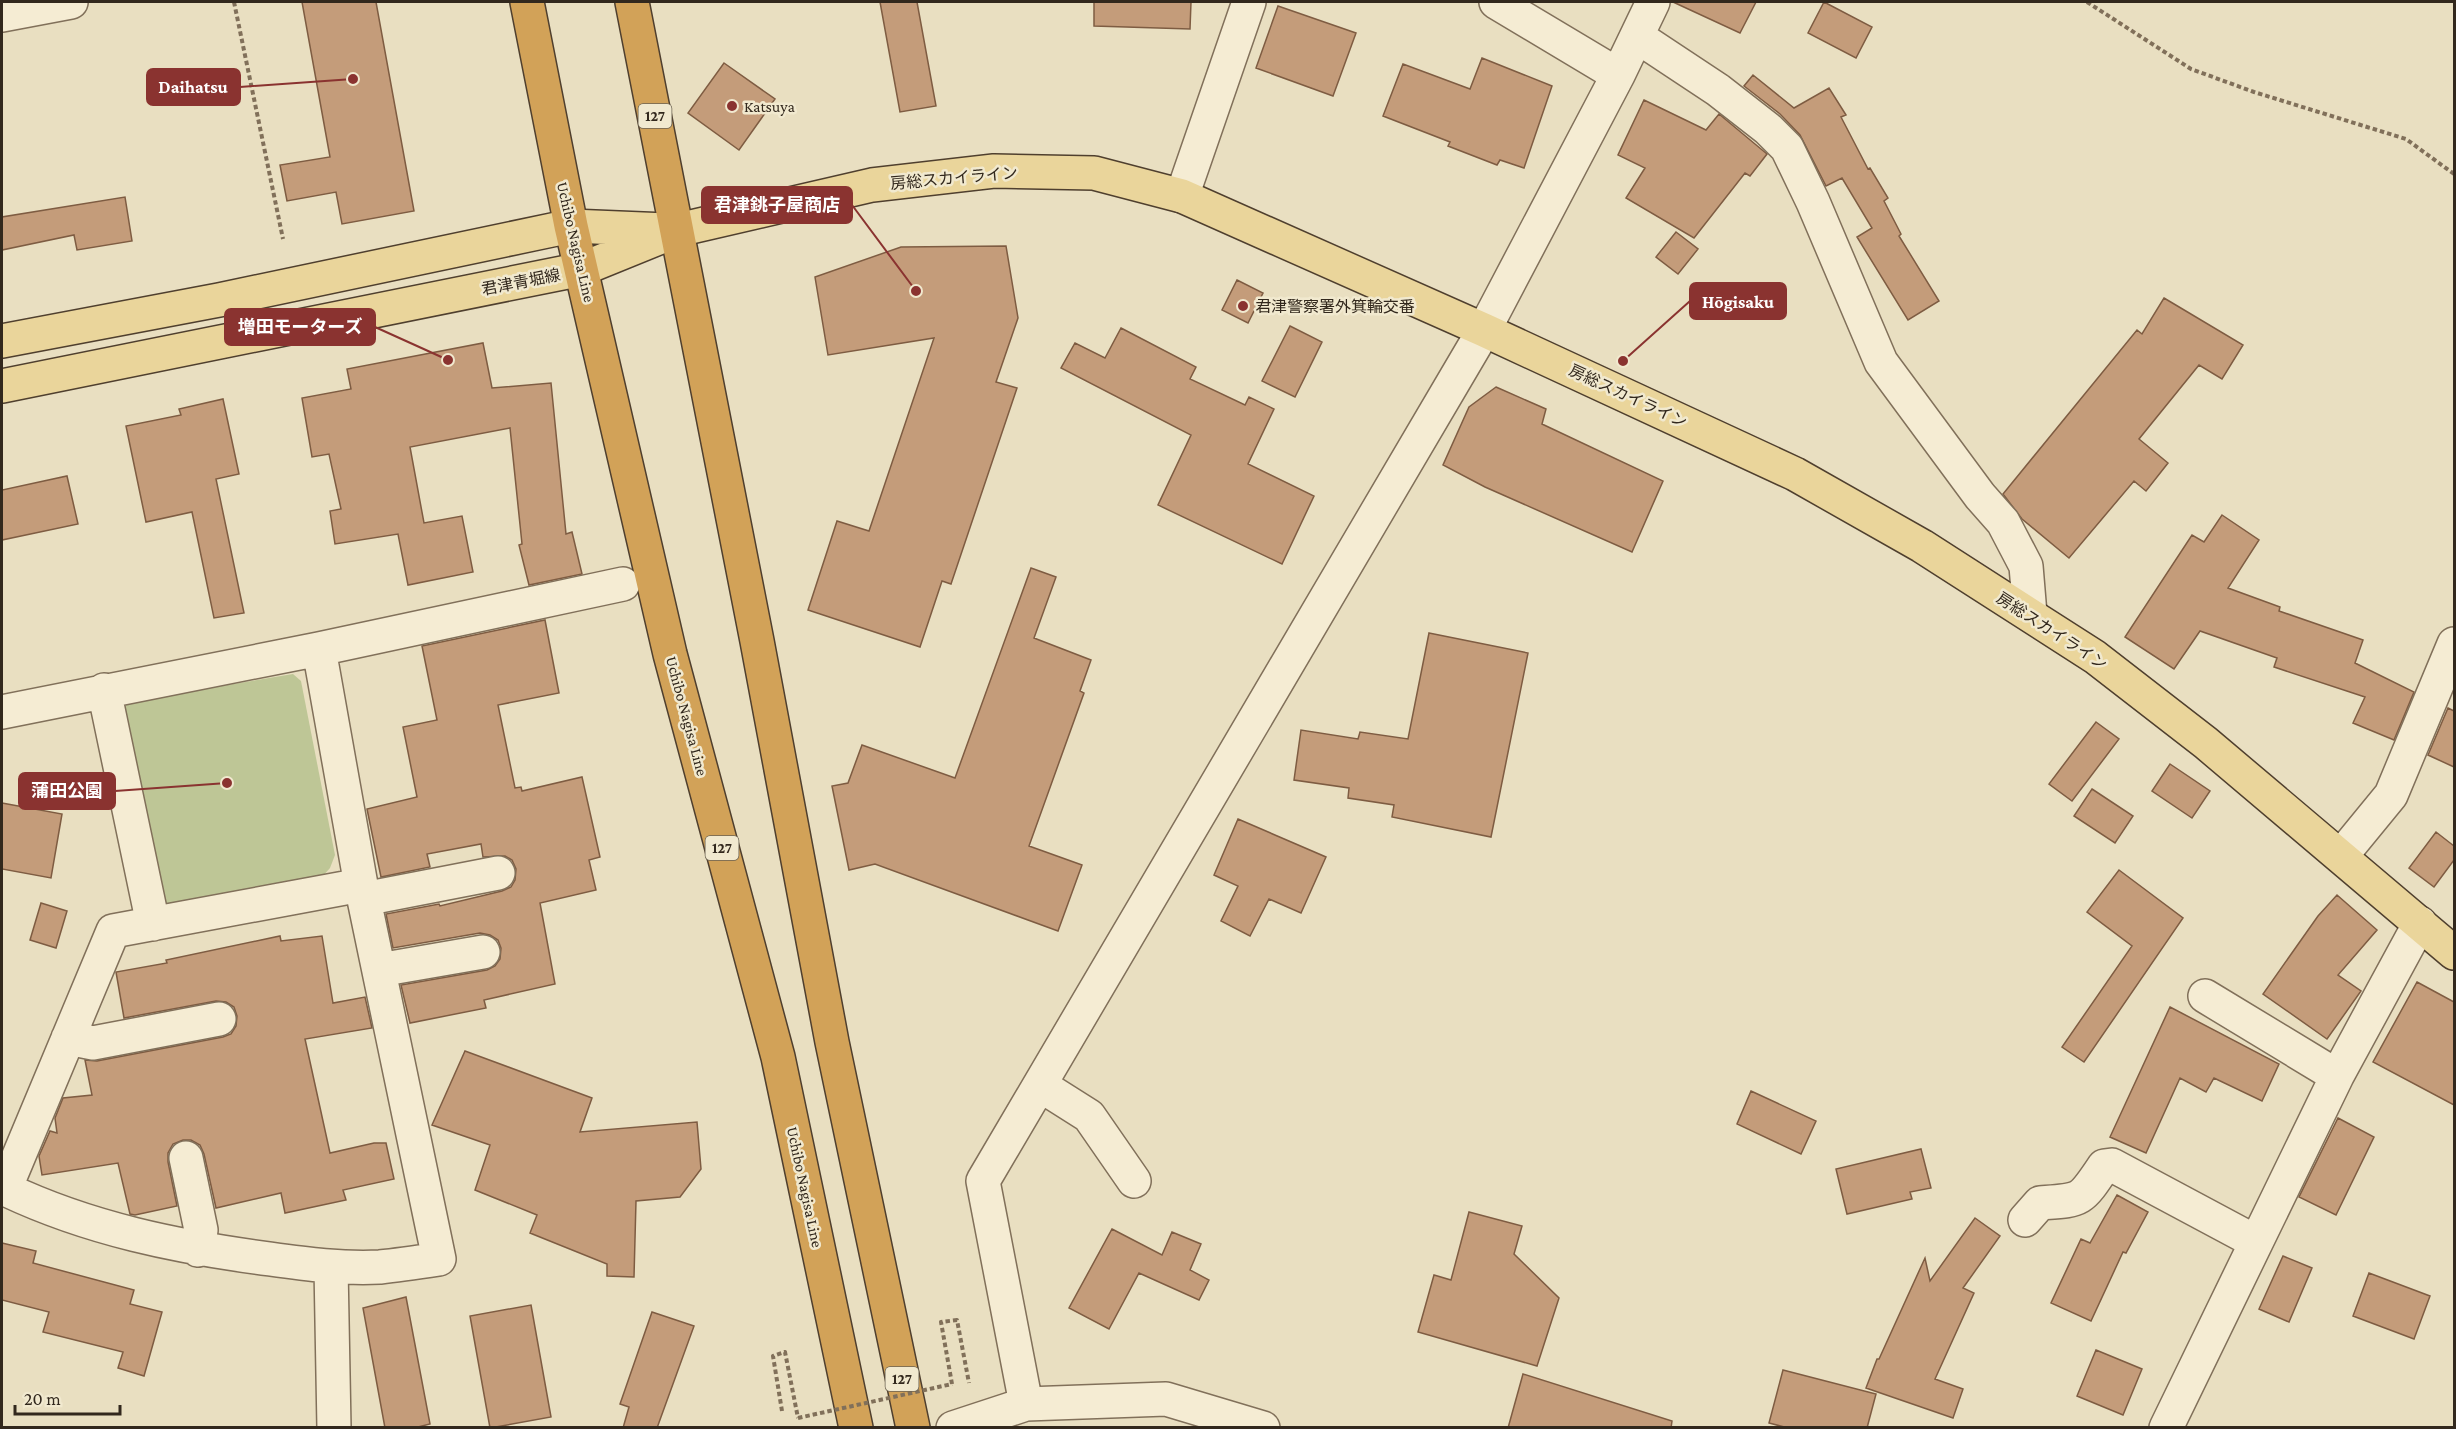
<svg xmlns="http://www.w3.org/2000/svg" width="2456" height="1429" viewBox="0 0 2456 1429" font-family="'Crimson Pro','Noto Sans JP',serif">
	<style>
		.green { fill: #bec696 }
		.building { fill: #c49c7a; stroke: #7e5c42; stroke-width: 1.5 }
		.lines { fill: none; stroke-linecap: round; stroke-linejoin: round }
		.minor-casing { stroke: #81705a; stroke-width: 36 }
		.major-casing { stroke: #4f3f2e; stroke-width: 36 }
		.highway-casing { stroke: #4f3f2e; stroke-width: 36 }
		.path { stroke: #81705a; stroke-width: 4; stroke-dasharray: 4.5 3; stroke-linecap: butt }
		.minor { stroke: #f5ecd3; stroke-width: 33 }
		.major { stroke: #ead59b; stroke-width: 33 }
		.highway { stroke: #d2a258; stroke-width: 33 }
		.path-bridge { stroke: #81705a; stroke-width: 4; stroke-dasharray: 4.5 3; stroke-linecap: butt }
		.poi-dot { fill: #8a3330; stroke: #f1e9cf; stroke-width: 2 }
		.labels { text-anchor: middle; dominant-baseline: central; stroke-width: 5; stroke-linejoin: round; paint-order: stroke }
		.shield { fill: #f1e9cf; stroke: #6b6252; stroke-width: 1.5 }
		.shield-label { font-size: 15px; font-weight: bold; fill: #32281d }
		.poi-label { font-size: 16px; fill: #32281d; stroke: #f1e9cf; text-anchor: start }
		.street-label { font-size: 16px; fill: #32281d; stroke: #f1e9cf }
		.leader { fill: none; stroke: #8a3330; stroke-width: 2 }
		.callout-dot { fill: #8a3330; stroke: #f1e9cf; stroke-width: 2 }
		.callout { fill: #8a3330; stroke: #8a3330; stroke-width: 2 }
		.callout-label { font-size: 18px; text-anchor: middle; font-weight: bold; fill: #fff }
	</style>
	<rect width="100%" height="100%" fill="#e9dfc1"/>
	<path class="green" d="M 293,674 L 301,681 L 335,855 L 330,868 L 322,877 L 163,907 L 118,710 L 125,702 Z"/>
	<path class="building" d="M 302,2 L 376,2 L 414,211 L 342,224 L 336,192 L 287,201 L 280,165 L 330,157 Z
		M 880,2 L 917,2 L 936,106 L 900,112 Z
		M 1094,2 L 1191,2 L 1190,29 L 1094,26 Z
		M 1673,2 L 1756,2 L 1740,33 Z
		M 1824,2 L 1872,27 L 1856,58 L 1808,33 Z
		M 1278,6 L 1356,33 L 1333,96 L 1256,68 Z
		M 1482,58 L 1552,86 L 1524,168 L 1500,160 L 1497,165 L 1448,146 L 1450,142 L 1383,116 L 1403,64 L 1470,89 Z
		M 724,63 L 775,99 L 739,150 L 688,113 Z
		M 1753,75 L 1794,108 L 1829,88 L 1846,115 L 1841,117 L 1868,169 L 1870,168 L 1888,198 L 1884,201 L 1901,234 L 1899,236 L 1939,301 L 1908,320 L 1857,237 L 1872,228 L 1842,178 L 1826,186 L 1800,135 L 1780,114 L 1744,86 Z
		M 1644,100 L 1706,130 L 1719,114 L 1767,154 L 1750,176 L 1745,173 L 1694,238 L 1626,198 L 1645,168 L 1618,155 Z
		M 125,197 L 132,241 L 77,250 L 74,235 L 2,250 L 2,217 Z
		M 1676,232 L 1698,249 L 1678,274 L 1656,257 Z
		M 1006,246 L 1018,318 L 996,382 L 1017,388 L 951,584 L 942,581 L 920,647 L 808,610 L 837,521 L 869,531 L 934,338 L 828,355 L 815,277 L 901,247 Z
		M 1237,280 L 1263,293 L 1248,323 L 1222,310 Z
		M 2164,298 L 2243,345 L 2222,379 L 2199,365 L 2139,439 L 2168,463 L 2146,491 L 2134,481 L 2069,558 L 2022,519 L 2003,494 L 2137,330 L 2142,334 Z
		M 1290,326 L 1322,342 L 1295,397 L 1262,381 Z
		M 1121,328 L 1196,367 L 1190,379 L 1245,405 L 1249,397 L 1274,409 L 1248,464 L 1314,496 L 1282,564 L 1158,505 L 1191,435 L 1061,368 L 1075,343 L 1105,358 Z
		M 483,343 L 492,388 L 551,383 L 566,534 L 572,532 L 582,574 L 529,585 L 519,545 L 522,544 L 510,428 L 410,447 L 424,523 L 462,516 L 473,572 L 408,585 L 398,534 L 335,544 L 330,511 L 341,509 L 329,454 L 312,457 L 302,398 L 351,389 L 347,369 Z
		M 1496,387 L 1546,409 L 1542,424 L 1663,481 L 1632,552 L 1485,487 L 1443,465 L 1469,407 Z
		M 223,399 L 239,474 L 216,479 L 244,613 L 214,618 L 192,512 L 146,522 L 126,426 L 181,415 L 179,409 Z
		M 67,476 L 78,524 L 2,540 L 2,490 Z
		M 2222,515 L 2259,540 L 2228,588 L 2280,607 L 2279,611 L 2363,640 L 2355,663 L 2414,692 L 2394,740 L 2353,723 L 2365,697 L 2274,667 L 2277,658 L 2200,631 L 2174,669 L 2125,637 L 2192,535 L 2204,542 Z
		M 1031,568 L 1056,577 L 1034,638 L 1091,660 L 1080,691 L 1084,693 L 1029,846 L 1082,865 L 1058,931 L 875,864 L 849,870 L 832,786 L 848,783 L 862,745 L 955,778 Z
		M 545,620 L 559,693 L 498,705 L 515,788 L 521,787 L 522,791 L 582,777 L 600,857 L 589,860 L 596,890 L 540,903 L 555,984 L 484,1000 L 486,1008 L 410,1023 L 401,985 L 487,970 L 495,966 L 500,959 L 501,948 L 498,940 L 490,935 L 480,933 L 393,948 L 386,914 L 439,904 L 440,906 L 502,891 L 511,887 L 515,880 L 516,869 L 512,860 L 505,856 L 483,857 L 481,844 L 427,854 L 430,867 L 381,877 L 367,809 L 417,797 L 403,727 L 437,720 L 422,646 Z
		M 1429,633 L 1528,653 L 1491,837 L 1392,817 L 1394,805 L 1348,798 L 1349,788 L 1294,780 L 1301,730 L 1358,739 L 1360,732 L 1408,739 Z
		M 2448,708 L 2454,711 L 2454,767 L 2428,755 Z
		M 2096,722 L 2119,739 L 2072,801 L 2049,784 Z
		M 2170,764 L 2210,791 L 2192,818 L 2152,791 Z
		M 2092,789 L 2133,816 L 2115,843 L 2074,816 Z
		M 2,803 L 62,814 L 51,878 L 2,869 Z
		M 1238,819 L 1326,857 L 1301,913 L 1269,899 L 1250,936 L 1221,921 L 1238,886 L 1214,875 Z
		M 2436,832 L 2454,846 L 2454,860 L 2434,887 L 2409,868 Z
		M 2119,870 L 2183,918 L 2084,1062 L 2062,1047 L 2132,946 L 2087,912 Z
		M 2337,895 L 2377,930 L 2338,975 L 2361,991 L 2327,1039 L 2263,994 L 2318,916 Z
		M 41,903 L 67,911 L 56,948 L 30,940 Z
		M 280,936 L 281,941 L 322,936 L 333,1003 L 365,997 L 372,1028 L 305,1039 L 330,1153 L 374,1143 L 386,1143 L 394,1179 L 343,1190 L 346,1200 L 285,1213 L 281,1193 L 216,1208 L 204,1154 L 200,1145 L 191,1140 L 183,1140 L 173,1144 L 168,1153 L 168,1162 L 177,1206 L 135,1215 L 130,1214 L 118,1163 L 42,1175 L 39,1156 L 50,1131 L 57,1133 L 55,1118 L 63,1098 L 92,1095 L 85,1060 L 97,1061 L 223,1037 L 231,1034 L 236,1026 L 237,1016 L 234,1007 L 226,1002 L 216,1001 L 124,1018 L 116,972 L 167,963 L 166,960 Z
		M 2417,982 L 2454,1002 L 2454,1105 L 2373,1062 Z
		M 2170,1007 L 2279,1064 L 2262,1101 L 2214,1078 L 2206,1092 L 2180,1078 L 2146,1153 L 2110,1137 Z
		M 465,1051 L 592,1098 L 580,1132 L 697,1122 L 701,1169 L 680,1197 L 636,1201 L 634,1277 L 607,1276 L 607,1264 L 530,1233 L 537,1215 L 475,1190 L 490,1145 L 432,1125 Z
		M 1751,1091 L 1816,1121 L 1801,1154 L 1737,1124 Z
		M 2338,1118 L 2374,1137 L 2336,1215 L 2299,1197 Z
		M 1921,1149 L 1931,1188 L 1910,1192 L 1912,1199 L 1847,1214 L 1836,1169 Z
		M 2117,1195 L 2148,1212 L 2126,1253 L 2123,1252 L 2091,1321 L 2051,1303 L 2081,1239 L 2090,1243 Z
		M 1469,1212 L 1522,1226 L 1514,1254 L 1559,1298 L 1537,1366 L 1418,1332 L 1434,1275 L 1451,1280 Z
		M 1975,1218 L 2000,1236 L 1963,1288 L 1974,1293 L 1935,1379 L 1963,1389 L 1953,1418 L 1866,1388 L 1877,1359 L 1879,1359 L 1925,1258 L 1930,1281 Z
		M 1112,1229 L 1162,1255 L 1172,1232 L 1201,1244 L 1190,1270 L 1209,1280 L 1199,1300 L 1139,1273 L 1109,1329 L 1069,1308 Z
		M 2,1243 L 36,1251 L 33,1263 L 134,1290 L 130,1304 L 162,1312 L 144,1376 L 118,1368 L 123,1352 L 43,1332 L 49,1312 L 2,1300 Z
		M 2283,1256 L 2312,1268 L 2289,1322 L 2259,1309 Z
		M 2369,1273 L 2430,1296 L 2414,1339 L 2353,1316 Z
		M 406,1297 L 430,1424 L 414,1428 L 385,1428 L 363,1308 Z
		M 531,1305 L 551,1417 L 490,1428 L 470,1316 Z
		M 652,1312 L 694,1326 L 657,1428 L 623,1428 L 629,1407 L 620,1404 Z
		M 2096,1350 L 2142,1369 L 2123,1415 L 2077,1396 Z
		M 1783,1370 L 1876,1394 L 1867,1428 L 1788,1428 L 1769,1423 Z
		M 1523,1374 L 1672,1421 L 1671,1428 L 1508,1428 Z"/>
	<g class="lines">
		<g class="minor-casing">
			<path id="minor" d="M 1496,2 L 1618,75
				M 2,15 L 71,2
				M 1638,37 L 1718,90 L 1768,129 L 1787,148 L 1813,202 L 1881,362 L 1980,496 L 2003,522 L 2026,566 L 2030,614
				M 1182,196 L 1249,2
				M 319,649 L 361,885 L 439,1259 C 419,1262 399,1265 380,1267 C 343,1269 306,1264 270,1259 C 178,1247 89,1229 5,1189 L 113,931 L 361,885
				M 104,690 L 153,924
				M 2,712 L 319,649 L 623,584
				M 2341,856 L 2391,795 L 2454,644
				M 364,899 L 498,873
				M 379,970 L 483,952
				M 2205,996 L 2337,1076
				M 68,1038 L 93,1043 L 219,1019
				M 1040,1085 L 1089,1116 L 1134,1181
				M 186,1158 L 201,1230 L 198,1250
				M 2025,1220 L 2040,1203 C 2082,1200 2080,1202 2104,1166 L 2112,1165 L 2256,1242
				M 331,1267 L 334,1428
				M 1026,1404 L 983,1181 L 1484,330 L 1618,75 L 1653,2
				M 953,1428 L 1026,1404 L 1166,1399 L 1263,1428
				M 2166,1428 L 2337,1076 L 2420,923"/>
		</g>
		<g class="major-casing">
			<path id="major" d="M 2,341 L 219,300 L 571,226 L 667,230
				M 2,386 L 582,269 L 678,230 L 872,185 L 994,171 L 1094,173 L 1182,196 L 1484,330 L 1795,474 L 1922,546 L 2095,657 L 2206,743 L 2454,953"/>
		</g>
		<g class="highway-casing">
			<path id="highway" d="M 527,2 L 571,226 L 670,654 L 778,1057 L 856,1428
				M 632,2 L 757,641 L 832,1042 L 913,1428"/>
		</g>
		<path class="path" d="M 234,2 L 283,239
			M 2087,2 L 2191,69 L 2254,92 L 2406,139 L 2454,174
			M 952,1384 L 941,1322 L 957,1320 L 969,1383
			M 782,1411 L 773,1356 L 785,1352 L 798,1418"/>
		<use href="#minor" class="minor"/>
		<use href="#major" class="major"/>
		<use href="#highway" class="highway"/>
		<path class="path-bridge" d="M 798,1418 L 952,1384"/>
	</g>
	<g class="poi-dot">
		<circle cx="732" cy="106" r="6"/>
		<circle cx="1243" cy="306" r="6"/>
	</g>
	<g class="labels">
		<g class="shield">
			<rect x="638.5" y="104" width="33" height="24" rx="4.5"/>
			<rect x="705.5" y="836" width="33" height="24" rx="4.5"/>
			<rect x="885.5" y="1367" width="33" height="24" rx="4.5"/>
		</g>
		<g class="shield-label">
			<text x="655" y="116">127</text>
			<text x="722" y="848">127</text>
			<text x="902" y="1379">127</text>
		</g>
		<g class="poi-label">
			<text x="744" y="106">Katsuya</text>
			<text x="1255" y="306">君津警察署外箕輪交番</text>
		</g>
		<g class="street-label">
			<text transform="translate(954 178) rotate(-5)">房総スカイライン</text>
			<text transform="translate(576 242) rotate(77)">Uchibo Nagisa Line</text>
			<text transform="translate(521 282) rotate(-11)">君津青堀線</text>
			<text transform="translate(1628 396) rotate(25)">房総スカイライン</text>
			<text transform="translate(2052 631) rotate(33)">房総スカイライン</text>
			<text transform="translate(687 716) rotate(75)">Uchibo Nagisa Line</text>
			<text transform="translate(805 1187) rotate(78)">Uchibo Nagisa Line</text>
		</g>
	</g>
	<path class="leader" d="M353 79L240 87M916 291L852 205M1623 361L1690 301M448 360L375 327M227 783L115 791"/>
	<g class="callout-dot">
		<circle cx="353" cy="79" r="6"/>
		<circle cx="916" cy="291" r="6"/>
		<circle cx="1623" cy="361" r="6"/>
		<circle cx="448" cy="360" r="6"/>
		<circle cx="227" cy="783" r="6"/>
	</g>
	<g class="callout">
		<rect x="147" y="69" width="93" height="36" rx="6"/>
		<rect x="702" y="187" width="150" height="36" rx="6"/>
		<rect x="1690" y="283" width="96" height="36" rx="6"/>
		<rect x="225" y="309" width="150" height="36" rx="6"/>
		<rect x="19" y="773" width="96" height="36" rx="6"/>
	</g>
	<g class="callout-label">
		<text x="193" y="93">Daihatsu</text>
		<text x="777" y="211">君津銚子屋商店</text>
		<text x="1738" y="308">Hōgisaku</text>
		<text x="300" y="333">増田モーターズ</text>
		<text x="67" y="797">蒲田公園</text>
	</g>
	<rect width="2456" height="1429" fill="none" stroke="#32281d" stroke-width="6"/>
	<path d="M15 1405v9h105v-9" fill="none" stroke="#32281d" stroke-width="3"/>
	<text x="24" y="1405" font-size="18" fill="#32281d" stroke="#f1e9cf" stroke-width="4.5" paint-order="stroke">20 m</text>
</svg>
